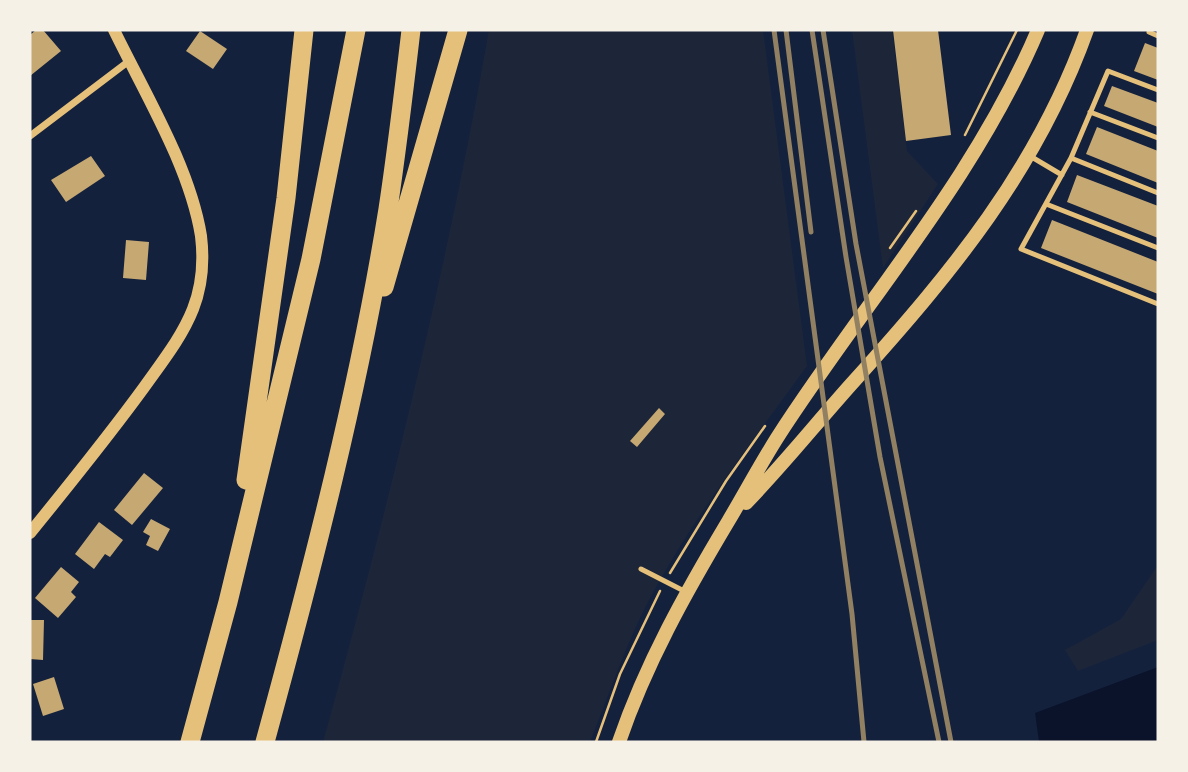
<svg xmlns="http://www.w3.org/2000/svg" width="1188" height="772" viewBox="0 0 1188 772" font-family="'Public Sans',sans-serif">
	<style>
		.green { fill: #1d2539 }
		.water { fill: #0b132b }
		.building { fill: #c6a872 }
		.lines { fill: none; stroke-linecap: round; stroke-linejoin: round }
		.path { stroke: #e5c07b; stroke-width: 2.5 }
		.service { stroke: #e5c07b; stroke-width: 5 }
		.minor { stroke: #e5c07b; stroke-width: 7 }
		.tertiary { stroke: #e5c07b; stroke-width: 12 }
		.secondary { stroke: #e5c07b; stroke-width: 14 }
		.motorway { stroke: #e5c07b; stroke-width: 19 }
		.rail { stroke: #918062; stroke-width: 5 }
	</style>
	<rect width="100%" height="100%" fill="#14213d"/>
	<path class="green" d="M 489,30 L 763,30 L 807,366 C 749,446 686,526 642,614 C 622,655 607,700 590,742 L 323,742 C 388,508 447,269 489,30 Z
		M 852,30 L 892,30 L 907,151 L 938,184 L 883,268 Z
		M 1158,565 L 1158,640 L 1078,671 L 1065,650 L 1121,619 Z"/>
	<path class="water" d="M 1158,667 L 1158,742 L 1039,742 L 1035,713 Z"/>
	<path class="building" d="M 36,30 L 43,30 L 61,51 L 30,76 L 30,35 Z
		M 893,30 L 938,30 L 951,135 L 906,141 Z
		M 200,31 L 227,49 L 213,69 L 186,51 Z
		M 1145,43 L 1158,48 L 1158,80 L 1134,71 Z
		M 1112,86 L 1158,103 L 1158,127 L 1104,106 Z
		M 1097,127 L 1158,151 L 1158,183 L 1086,154 Z
		M 91,156 L 105,176 L 66,202 L 51,180 Z
		M 1077,175 L 1158,206 L 1158,238 L 1067,202 Z
		M 1052,220 L 1158,262 L 1158,294 L 1041,248 Z
		M 126,240 L 149,242 L 146,280 L 123,278 Z
		M 659,408 L 665,414 L 637,447 L 630,441 Z
		M 144,473 L 163,488 L 132,525 L 114,510 Z
		M 151,519 L 170,529 L 158,551 L 146,545 L 150,536 L 143,532 Z
		M 99,522 L 123,540 L 110,557 L 105,554 L 94,569 L 75,554 Z
		M 61,567 L 79,582 L 71,592 L 76,597 L 58,618 L 35,598 Z
		M 30,620 L 44,620 L 43,660 L 30,659 Z
		M 54,677 L 64,709 L 43,716 L 33,684 Z"/>
	<g class="lines">
		<path class="path" d="M 965,135 L 1017,30
			M 890,248 L 916,211
			M 670,573 L 726,481 L 765,426
			M 596,742 L 620,674 L 660,591"/>
		<path class="service" d="M 1149,32 L 1158,36
			M 1158,90 L 1108,71 L 1071,158 L 1021,249 L 1158,304
			M 1090,112 L 1158,138
			M 1030,156 L 1062,175
			M 1071,158 L 1158,193
			M 1046,204 L 1158,248
			M 641,569 L 686,592"/>
		<path class="minor" d="M 30,136 L 129,61"/>
		<path class="tertiary" d="M 30,533 C 69,485 108,437 145,386 C 162,362 182,337 193,309 C 202,286 204,261 201,236 C 190,167 144,92 114,30"/>
		<path class="secondary" d="M 746,503 C 784,464 818,421 855,380 C 952,272 1037,170 1087,30
			M 619,742 C 646,663 686,592 729,520 C 745,493 760,465 777,438 C 865,301 974,181 1038,30"/>
		<path class="motorway" d="M 384,287 L 458,30
			M 246,480 L 286,198 L 304,30
			M 190,742 L 228,602 L 311,259 L 356,30
			M 265,742 C 313,566 359,389 388,209 C 397,149 404,90 411,30"/>
		<path class="rail" d="M 774,30 L 852,614 L 864,742
			M 786,30 L 811,232
			M 812,30 L 846,257 L 880,457 L 939,742
			M 823,30 L 856,244 L 951,742"/>
	</g>
	<rect width="1188" height="772" fill="none" stroke="#f6f1e7" stroke-width="63"/>
</svg>
